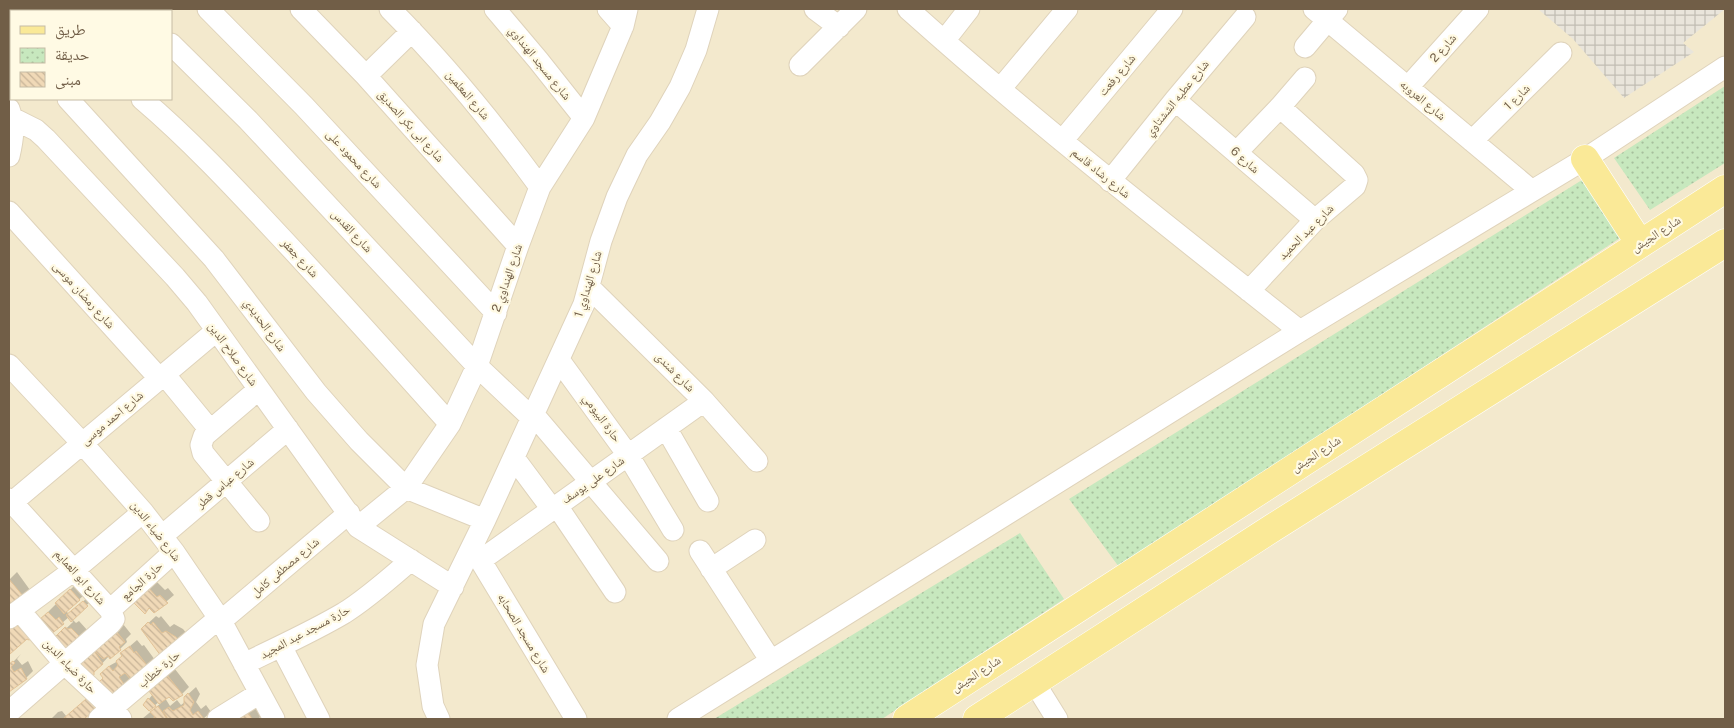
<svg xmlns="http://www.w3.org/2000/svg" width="1734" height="728" viewBox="0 0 1734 728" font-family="'Public Sans','Noto Naskh Arabic',sans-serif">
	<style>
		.residential { fill: #f3e9cd; fill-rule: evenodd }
		.industrial { fill: url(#industrial-grid) }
		.park { fill: url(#park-dots) }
		.shadow { fill: #0003 }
		.building { fill: url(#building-back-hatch); stroke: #e3c397 }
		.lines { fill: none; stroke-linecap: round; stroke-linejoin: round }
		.minor-casing { stroke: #dfd3bb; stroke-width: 23 }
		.major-casing { stroke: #fff; stroke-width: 29 }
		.minor { stroke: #fff; stroke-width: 21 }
		.major { stroke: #fae997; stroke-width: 28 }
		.labels { text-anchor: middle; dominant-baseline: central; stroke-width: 4.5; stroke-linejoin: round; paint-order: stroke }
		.street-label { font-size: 12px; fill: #715e47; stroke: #fffae4 }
	</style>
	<defs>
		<pattern id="industrial-grid" width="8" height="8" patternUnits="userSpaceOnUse" patternTransform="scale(1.25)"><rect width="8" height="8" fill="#e9e5db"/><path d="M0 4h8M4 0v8" fill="none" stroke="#c1bdb3"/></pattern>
		<pattern id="park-dots" width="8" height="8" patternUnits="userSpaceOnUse" patternTransform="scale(1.25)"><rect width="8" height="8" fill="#c7e8be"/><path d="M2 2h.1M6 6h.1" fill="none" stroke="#a6bf9c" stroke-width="1.8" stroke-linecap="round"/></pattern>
		<pattern id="building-back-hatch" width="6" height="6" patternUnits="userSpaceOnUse" patternTransform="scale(1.25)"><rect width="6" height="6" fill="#f0d9b7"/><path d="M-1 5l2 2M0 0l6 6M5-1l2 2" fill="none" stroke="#c7b397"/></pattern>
	</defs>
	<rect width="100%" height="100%" fill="#fcf6df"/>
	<path class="residential" d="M 9,9 L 1725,9 L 1725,719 L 9,719 ZM 11,11 L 171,11 L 171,99 L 11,99 Z"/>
	<path class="industrial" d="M 1538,9 L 1725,9 L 1683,43 L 1694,52 L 1624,98 L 1573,39 Z"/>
	<path class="park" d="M 1725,86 L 1725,163 L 1650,210 L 1614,158 Z
		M 1582,180 L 1623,236 L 1119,567 L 1069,499 Z
		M 1020,533 L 1064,599 L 882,719 L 714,719 Z"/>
	<path class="shadow" d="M 17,572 L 30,590 L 9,609 L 9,580 Z
		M 152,577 L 165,590 L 168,588 L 174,595 L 154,612 L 150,607 L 145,612 L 131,598 Z
		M 74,586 L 83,596 L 66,611 L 69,614 L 87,598 L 90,602 L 72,619 L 76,623 L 79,621 L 88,631 L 81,638 L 52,642 L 73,622 L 69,617 L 47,636 L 27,638 L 10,652 L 9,622 L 38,628 L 47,613 Z
		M 156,616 L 159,618 L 161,616 L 170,627 L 174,624 L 183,629 L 187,634 L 180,642 L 142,629 Z
		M 119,619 L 131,634 L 126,639 L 127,642 L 120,649 L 109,656 L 88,679 L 75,666 Z
		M 137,640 L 142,646 L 144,645 L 155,660 L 125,686 L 105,678 L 109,666 L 118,661 L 123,655 L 122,653 Z
		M 21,654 L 17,659 L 22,665 L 28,661 L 33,671 L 26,678 L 9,690 L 9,666 Z
		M 171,664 L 189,687 L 182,694 L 169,695 L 165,698 L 170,706 L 177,700 L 181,705 L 185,702 L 185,697 L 196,687 L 200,694 L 196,702 L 201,709 L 206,705 L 211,712 L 203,719 L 170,719 L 168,717 L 166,719 L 142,719 L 161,703 L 159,702 L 149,710 L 144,705 L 153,694 Z
		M 94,692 L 96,707 L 82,719 L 51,719 L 58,712 L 62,711 L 67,717 Z
		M 255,706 L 261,716 L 258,719 L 237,719 Z"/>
	<path class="building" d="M 9,579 L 23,596 L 18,602 L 16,599 L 10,604 L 9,610 Z
		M 144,583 L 157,597 L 160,595 L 168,603 L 154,613 L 149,608 L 145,614 L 129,598 Z
		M 70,589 L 80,600 L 64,614 L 55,603 Z
		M 83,601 L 88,606 L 71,622 L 66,615 Z
		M 48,612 L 56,620 L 59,617 L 64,624 L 46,638 L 39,620 Z
		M 18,617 L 33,638 L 29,640 L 27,639 L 10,654 L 9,623 Z
		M 148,622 L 151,625 L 153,622 L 162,633 L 166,631 L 176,637 L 181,643 L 161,656 L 141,629 Z
		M 111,625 L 125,642 L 119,647 L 121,650 L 110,659 L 108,656 L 103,659 L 94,650 Z
		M 65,627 L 68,629 L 71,628 L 82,639 L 61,657 L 50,642 Z
		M 130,646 L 134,653 L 136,651 L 149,668 L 132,681 L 125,673 L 119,677 L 126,687 L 110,700 L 97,684 L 103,678 L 100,674 L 109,666 L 113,671 L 118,665 L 116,661 L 122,656 L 120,653 Z
		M 94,651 L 103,664 L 94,672 L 94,675 L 88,680 L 73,666 Z
		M 13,661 L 15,663 L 11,667 L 14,672 L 21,668 L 27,679 L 9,692 L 9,664 Z
		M 163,670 L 183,695 L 173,701 L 169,697 L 159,704 L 145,686 Z
		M 188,693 L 194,702 L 190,710 L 193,715 L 198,711 L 204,719 L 168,719 L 163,711 L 169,707 L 173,711 L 184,705 L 184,697 Z
		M 148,698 L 156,706 L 149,711 L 143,705 Z
		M 86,699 L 89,700 L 97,708 L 84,719 L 65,719 L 64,718 Z
		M 158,706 L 167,719 L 152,719 L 155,717 L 150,712 Z
		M 248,712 L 252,719 L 238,719 Z"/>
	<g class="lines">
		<g class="minor-casing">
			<path id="minor" d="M 133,9 L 135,11
				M 208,9 L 304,106 L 496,313
				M 301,9 L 366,76 L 518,246
				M 390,9 C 445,64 494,124 540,187
				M 495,9 L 538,60 L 584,118
				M 608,9 L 623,26
				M 815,9 L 839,27
				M 908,9 C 1034,122 1167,226 1300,331
				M 1314,9 L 1532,191
				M 69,11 L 72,9
				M 108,11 L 111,9
				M 9,13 L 10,9
				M 944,41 L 969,9
				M 171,44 L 248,120 L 477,366 L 532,418
				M 1305,47 L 1337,9
				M 800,65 L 856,9
				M 9,69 L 11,66
				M 366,76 L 412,31
				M 1408,87 L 1478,9
				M 1001,88 L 1067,9
				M 68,99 L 214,259 L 316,392 L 359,441 L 406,488 L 485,520
				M 142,99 C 189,139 232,185 274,230 C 334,294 392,359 450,424
				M 1175,100 L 1315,220
				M 9,109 C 15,125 13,139 9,156
				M 12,118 L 36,130 L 46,139 L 175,277 L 197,303 L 358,527 L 453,587
				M 1062,141 L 1172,9
				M 1472,141 L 1561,53
				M 1237,152 L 1280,107 L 1305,78
				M 1110,181 L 1175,100 L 1245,17
				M 9,212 L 159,378
				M 589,287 L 704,401 L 757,461
				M 1249,291 L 1315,220 L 1355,186 L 1357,180 L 1354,174 L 1280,107
				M 559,360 L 628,455 L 673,530
				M 9,365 L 82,443 L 143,512 L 174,552 L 221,621 L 274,719
				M 164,374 L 210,430
				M 259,389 L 204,436 L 201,445 L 203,453 L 259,521
				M 534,415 L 658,561
				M 666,428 L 708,501
				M 514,458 L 552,509
				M 9,499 L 110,610 L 114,619 L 111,623 L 9,712
				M 9,505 L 216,331
				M 557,506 L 615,592
				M 358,527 L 406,488 L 450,424 L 477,366 L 518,246 L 540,187 L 584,118 L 623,26 L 627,9
				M 162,536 L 288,429
				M 473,548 L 576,719
				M 700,551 L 771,661
				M 481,560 L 704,401
				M 711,569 L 755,540
				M 110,610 L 174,552
				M 20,611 L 65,664 L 112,708 L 121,719
				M 9,618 L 74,570 L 143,512
				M 221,621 L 349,513
				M 281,646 L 319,719
				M 244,664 C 278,647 312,632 344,613 C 368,598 389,579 411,560
				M 1034,682 L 1057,719
				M 99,719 L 219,618
				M 218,719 L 260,693
				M 439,719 L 433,706 L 427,665 L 434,624 L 485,520 L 584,304 L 601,241 L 617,197 L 637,155 L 660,122 L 680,87 L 696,50 L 708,9
				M 678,719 L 1300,331 L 1585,159 L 1725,67"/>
		</g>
		<g class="major-casing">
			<path id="major" d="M 1585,159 L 1640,244
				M 907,719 L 1725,189
				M 977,719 L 1274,527 L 1725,243"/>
		</g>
		<use href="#minor" class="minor"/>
		<use href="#major" class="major"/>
	</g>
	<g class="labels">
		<g class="street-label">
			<text transform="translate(1443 48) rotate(-49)">شارع 2</text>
			<text transform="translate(540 63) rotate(51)">شارع مسجد الهنداوي</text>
			<text transform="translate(1117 75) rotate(-50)">شارع رفعت</text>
			<text transform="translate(468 95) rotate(50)">شارع المعلمين</text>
			<text transform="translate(1517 97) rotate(-44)">شارع 1</text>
			<text transform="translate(1177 98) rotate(-51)">شارع عطيه الششتاوي</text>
			<text transform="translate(1423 100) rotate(40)">شارع العروبه</text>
			<text transform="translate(411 126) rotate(48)">شارع ابى بكر الصديق</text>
			<text transform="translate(354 159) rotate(47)">شارع محمود على</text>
			<text transform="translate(1245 160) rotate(41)">شارع 6</text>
			<text transform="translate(1101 173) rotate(39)">شارع رشاد قاسم</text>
			<text transform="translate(352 231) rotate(47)">شارع القدس</text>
			<text transform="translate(1306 232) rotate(-45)">شارع عبد الحميد</text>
			<text transform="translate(1656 234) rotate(-33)">شارع الجيش</text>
			<text transform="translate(300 258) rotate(47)">شارع جعفر</text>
			<text transform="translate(507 278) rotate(-71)">شارع الهنداوي 2</text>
			<text transform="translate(588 284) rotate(-73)">شارع الهنداوي 1</text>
			<text transform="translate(84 295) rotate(48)">شارع رمضان موسى</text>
			<text transform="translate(265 325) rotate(54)">شارع الحديدي</text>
			<text transform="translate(233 354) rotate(54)">شارع صلاح الدين</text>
			<text transform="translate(675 372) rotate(45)">شارع شندى</text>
			<text transform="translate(112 418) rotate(-40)">شارع احمد موسى</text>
			<text transform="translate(602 418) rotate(54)">حارة البيومي</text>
			<text transform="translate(1316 454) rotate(-33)">شارع الجيش</text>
			<text transform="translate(593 480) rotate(-35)">شارع على يوسف</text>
			<text transform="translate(225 483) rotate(-40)">شارع عباس قطر</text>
			<text transform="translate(156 531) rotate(52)">شارع ضياء الدين</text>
			<text transform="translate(285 567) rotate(-40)">شارع مصطفى كامل</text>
			<text transform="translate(80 577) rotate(48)">شارع ابو العمايم</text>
			<text transform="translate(142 581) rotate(-42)">حارة الجامع</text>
			<text transform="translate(305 632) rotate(-28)">حارة مسجد عبد المجيد</text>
			<text transform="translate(524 633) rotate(59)">شارع مسجد الصحابه</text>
			<text transform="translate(70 666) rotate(46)">حارة ضياء الدين</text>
			<text transform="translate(159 669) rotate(-40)">حارة خطاب</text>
			<text transform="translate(976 674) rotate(-33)">شارع الجيش</text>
		</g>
	</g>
	<rect width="1734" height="728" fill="none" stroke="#715e47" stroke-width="20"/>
	<rect x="10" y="10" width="162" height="90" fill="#fffae4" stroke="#c6bca5"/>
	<rect x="20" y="26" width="25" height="8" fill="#fae997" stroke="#c6bca5"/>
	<text x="55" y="35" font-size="15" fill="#715e47">طريق</text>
	<rect x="20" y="48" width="25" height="15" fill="url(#park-dots)" stroke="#c6bca5"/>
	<text x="55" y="60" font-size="15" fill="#715e47">حديقة</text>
	<rect x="20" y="72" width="25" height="15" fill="url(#building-back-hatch)" stroke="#c6bca5"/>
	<text x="55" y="85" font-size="15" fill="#715e47">مبنى</text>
</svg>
